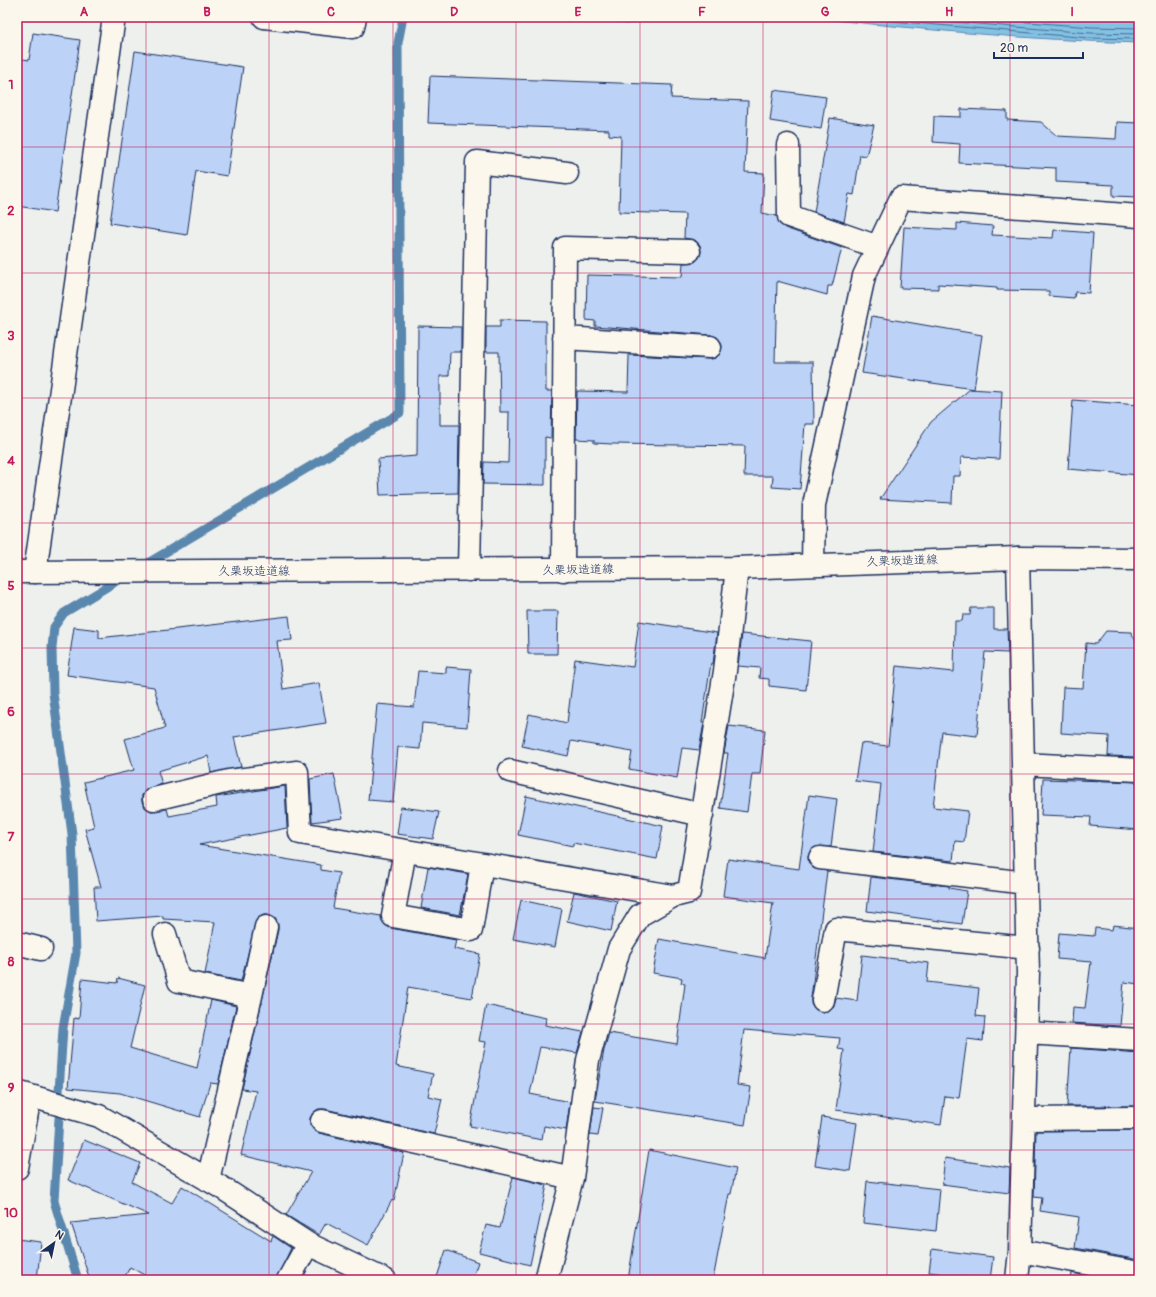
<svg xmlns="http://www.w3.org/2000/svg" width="1156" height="1297" viewBox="0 0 1156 1297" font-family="Pangolin,'Klee One',sans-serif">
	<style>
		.water { fill: #84c2e4; stroke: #5a87ae }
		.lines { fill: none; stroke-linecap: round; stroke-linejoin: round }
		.shore { stroke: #456a94; stroke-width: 1 }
		.stream { stroke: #5a87ae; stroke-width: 9 }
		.building { fill: #bcd2f6; stroke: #1b2f5e }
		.minor-casing { stroke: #1b2f5e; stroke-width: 25 }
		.major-casing { stroke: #1b2f5e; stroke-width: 25 }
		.minor { stroke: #fbf7ec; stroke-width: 22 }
		.major { stroke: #fbf7ec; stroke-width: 22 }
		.grid { fill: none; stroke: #c2185b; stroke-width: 1; stroke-opacity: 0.55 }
		.labels { text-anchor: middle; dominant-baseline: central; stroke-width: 3.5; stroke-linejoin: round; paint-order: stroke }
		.street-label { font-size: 12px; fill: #1b2f5e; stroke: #fbf7ec }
		.neatline { fill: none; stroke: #c2185b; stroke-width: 1.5 }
		.grid-label { font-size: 13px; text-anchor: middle; font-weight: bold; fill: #c2185b }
	</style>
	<rect width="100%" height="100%" fill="#eef0ee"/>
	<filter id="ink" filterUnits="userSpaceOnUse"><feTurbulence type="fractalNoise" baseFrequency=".025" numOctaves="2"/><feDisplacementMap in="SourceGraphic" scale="8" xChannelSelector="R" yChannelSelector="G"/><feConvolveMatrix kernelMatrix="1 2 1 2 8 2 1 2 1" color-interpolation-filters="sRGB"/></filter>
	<g filter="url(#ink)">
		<path class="water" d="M 594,17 L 654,17 L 627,24 Z
			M 806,17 L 1139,17 L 1139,43 C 1028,40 916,29 806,17 Z"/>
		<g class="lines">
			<path class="shore" d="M 843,17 L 1090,38 L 1139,39
				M 891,17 L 1091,33 L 1139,34
				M 965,17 L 1091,27 L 1139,28"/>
			<path class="stream" d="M 141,567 L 400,413 L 398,43 L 403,17
				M 59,1092 L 63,1028 L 76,953 L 72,834 L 53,693 L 52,648 L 54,627 L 64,613 L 125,576
				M 59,1118 L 54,1201 L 78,1280"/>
		</g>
		<path class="building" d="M 33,33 L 80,40 L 55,212 L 17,206 L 17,58 L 29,60 Z
			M 135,51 L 243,67 L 227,176 L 196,171 L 187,235 L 110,223 Z
			M 430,76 L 672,85 L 671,98 L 748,101 L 745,172 L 764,173 L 762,213 L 777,216 L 779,223 L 785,228 L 842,248 L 832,286 L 828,286 L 827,295 L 777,281 L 775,362 L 813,362 L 814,424 L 805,424 L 800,489 L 772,487 L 773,476 L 744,476 L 745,446 L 612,444 L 594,443 L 594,440 L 576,439 L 577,391 L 628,392 L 629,355 L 709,359 L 715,358 L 720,354 L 722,347 L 721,342 L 717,337 L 711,335 L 595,326 L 595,321 L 586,320 L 587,275 L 682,277 L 683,263 L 695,262 L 699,258 L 701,252 L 700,245 L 695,240 L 684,238 L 685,214 L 619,212 L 621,136 L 609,135 L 609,130 L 428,123 Z
			M 774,90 L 826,97 L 821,129 L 770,121 Z
			M 961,109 L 1007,111 L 1007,120 L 1041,122 L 1057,136 L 1116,139 L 1117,122 L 1139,123 L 1139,197 L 1113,196 L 1113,185 L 1056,182 L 1056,168 L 959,163 L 960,144 L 933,142 L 934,116 L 961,117 Z
			M 830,118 L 874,125 L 866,156 L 860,155 L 854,195 L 849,194 L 844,222 L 814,212 Z
			M 957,223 L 993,226 L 992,235 L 1053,238 L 1054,230 L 1093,233 L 1089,293 L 1075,292 L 1074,298 L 1049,296 L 1049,291 L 997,290 L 997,288 L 938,284 L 938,289 L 900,288 L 904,227 L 957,230 Z
			M 872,316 L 982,335 L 974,389 L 862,373 Z
			M 500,320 L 546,321 L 546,391 L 552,391 L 551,438 L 545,437 L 545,485 L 483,484 L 484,462 L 508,463 L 509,412 L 500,412 L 499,352 L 486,352 L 486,327 L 500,327 Z
			M 418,326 L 461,327 L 461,352 L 450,352 L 449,376 L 440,376 L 440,425 L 459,425 L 458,493 L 380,495 L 378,459 L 417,456 Z
			M 970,389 L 1002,391 L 999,459 L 961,457 L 960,476 L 953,476 L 952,503 L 880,499 L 931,422 Z
			M 1073,400 L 1139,405 L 1139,475 L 1068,469 Z
			M 971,608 L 994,608 L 994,629 L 1007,629 L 1008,653 L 985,652 L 977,736 L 942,732 L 933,807 L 968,811 L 964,842 L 955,841 L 953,861 L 873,852 L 881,784 L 855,781 L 861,743 L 888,746 L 896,666 L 954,672 L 955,621 L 962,621 L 963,615 L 970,615 Z
			M 527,611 L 558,611 L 557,654 L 528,654 Z
			M 289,616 L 292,640 L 277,641 L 283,689 L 319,683 L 326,723 L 234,737 L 241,767 L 211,773 L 208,756 L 158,771 L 162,784 L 146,790 L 142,795 L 142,802 L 145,807 L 151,811 L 167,809 L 169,816 L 217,807 L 216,797 L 285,786 L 287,828 L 199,845 L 321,865 L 321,870 L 339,873 L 333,908 L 381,916 L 385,925 L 390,928 L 456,940 L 454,949 L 480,954 L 472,998 L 408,987 L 396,1066 L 433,1074 L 428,1096 L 442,1099 L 434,1134 L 325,1109 L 318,1109 L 313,1113 L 310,1118 L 310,1125 L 314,1130 L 319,1133 L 404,1153 L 394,1201 L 392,1200 L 368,1245 L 326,1223 L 319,1235 L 286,1215 L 311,1172 L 241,1155 L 256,1091 L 242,1089 L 278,930 L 278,924 L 275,918 L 268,915 L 262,915 L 257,919 L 241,981 L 205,974 L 215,922 L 163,919 L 163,916 L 96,921 L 94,887 L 101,887 L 85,829 L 94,827 L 84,782 L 134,770 L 125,739 L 165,728 L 154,687 L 67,675 L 74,627 L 99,630 L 99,638 Z
			M 639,621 L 717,633 L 713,664 L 711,663 L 702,723 L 704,723 L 699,750 L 682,748 L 677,778 L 629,769 L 632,752 L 571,741 L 568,756 L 522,746 L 529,714 L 567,723 L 575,659 L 633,667 Z
			M 1106,631 L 1131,632 L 1139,647 L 1139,757 L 1108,756 L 1109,736 L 1061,733 L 1063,687 L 1083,688 L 1086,643 L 1096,644 Z
			M 742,634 L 811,641 L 806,690 L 769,686 L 769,679 L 759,678 L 760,668 L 738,666 Z
			M 446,667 L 471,669 L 467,727 L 422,723 L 420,749 L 398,747 L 393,802 L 368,800 L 377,704 L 414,707 L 418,671 L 446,673 Z
			M 729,726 L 765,730 L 760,774 L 752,774 L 747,812 L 720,808 L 728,753 L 724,753 Z
			M 334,774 L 343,818 L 312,822 L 310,779 Z
			M 1043,779 L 1139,782 L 1139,830 L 1090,826 L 1091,817 L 1041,815 Z
			M 809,795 L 837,799 L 831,847 L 815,847 L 810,851 L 808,857 L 809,863 L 813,868 L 827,871 L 811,998 L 811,1004 L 815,1009 L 821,1012 L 828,1012 L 833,1008 L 836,998 L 857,1001 L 862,955 L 929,963 L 927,982 L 979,988 L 976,1016 L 985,1017 L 983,1041 L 967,1039 L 959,1098 L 945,1096 L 941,1125 L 836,1110 L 844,1050 L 838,1049 L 840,1038 L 744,1030 L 737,1085 L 751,1087 L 745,1125 L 595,1101 L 604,1050 L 609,1033 L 677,1044 L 685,984 L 681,983 L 682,978 L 653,973 L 659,939 L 765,958 L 773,903 L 723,896 L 728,859 L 799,869 Z
			M 526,796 L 663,826 L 657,859 L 573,843 L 573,846 L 518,835 Z
			M 401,807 L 439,812 L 433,839 L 397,834 Z
			M 428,867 L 468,874 L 460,915 L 421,908 Z
			M 871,877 L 949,886 L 949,888 L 967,891 L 962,924 L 867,911 Z
			M 574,892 L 617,901 L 611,931 L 567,921 Z
			M 521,900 L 562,909 L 555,947 L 513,939 Z
			M 1113,925 L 1139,928 L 1139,984 L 1124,982 L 1120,1026 L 1072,1023 L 1073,1007 L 1085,1008 L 1091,962 L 1057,959 L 1059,933 L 1094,936 L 1095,928 L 1112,930 Z
			M 118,978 L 145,985 L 130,1048 L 197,1068 L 211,1000 L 236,1006 L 218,1084 L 210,1083 L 200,1117 L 120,1093 L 68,1088 L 74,1018 L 79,1019 L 82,979 L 117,983 Z
			M 486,1005 L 546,1018 L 545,1025 L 583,1032 L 577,1053 L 540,1047 L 530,1094 L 570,1102 L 566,1130 L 544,1126 L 542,1140 L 470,1126 L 486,1042 L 479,1041 Z
			M 1071,1048 L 1139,1053 L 1139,1106 L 1067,1106 Z
			M 594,1107 L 603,1108 L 598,1136 L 590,1135 Z
			M 822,1117 L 857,1123 L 850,1171 L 815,1166 Z
			M 1139,1130 L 1139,1260 L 1075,1248 L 1079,1217 L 1040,1211 L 1042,1198 L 1034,1197 L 1036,1131 Z
			M 84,1140 L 140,1163 L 132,1182 L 172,1203 L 182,1186 L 271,1241 L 273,1236 L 291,1248 L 276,1280 L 153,1280 L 130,1267 L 123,1280 L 90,1280 L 71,1223 L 149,1215 L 68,1180 Z
			M 649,1150 L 736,1168 L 731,1194 L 729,1194 L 713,1280 L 628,1280 Z
			M 945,1158 L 1010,1168 L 1009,1193 L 942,1184 Z
			M 513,1177 L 547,1185 L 530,1265 L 479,1252 L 486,1225 L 500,1228 Z
			M 867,1181 L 940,1189 L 936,1231 L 863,1223 Z
			M 17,1239 L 41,1242 L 37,1280 L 17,1280 Z
			M 932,1249 L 993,1257 L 990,1280 L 929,1272 Z
			M 446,1250 L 478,1262 L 472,1280 L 436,1280 Z
			M 1072,1273 L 1108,1280 L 1071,1280 Z"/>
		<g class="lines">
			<g class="minor-casing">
				<path id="minor" d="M 264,17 L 353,27 L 355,17
					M 788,145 L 789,216 L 878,247
					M 564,338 L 710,347
					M 813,564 L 814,505 L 864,276 L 901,198 L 1139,216
					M 469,570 L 477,162 L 567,173
					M 563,570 L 565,248 L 689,251
					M 35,572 L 114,17
					M 1023,764 L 1139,770
					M 510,771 L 702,815
					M 154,799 L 229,781 L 297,772 L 300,833 L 673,896
					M 405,851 L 393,916 L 471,930 L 482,864
					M 820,858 L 1026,883
					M 165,934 L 179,981 L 251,996 L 208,1180
					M 17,943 L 41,949
					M 251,996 L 266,927
					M 823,1000 L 836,929 L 1028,948
					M 1027,1033 L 1139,1040
					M 17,1092 L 99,1116 L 224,1189 L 308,1244 L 385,1280
					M 1024,1119 L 1139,1118
					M 322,1121 L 572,1178
					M 17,1168 L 30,1096
					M 1020,1251 L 1139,1273
					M 288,1280 L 308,1244
					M 546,1280 L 572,1178 L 588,1060 L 619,949 L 640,915 L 673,896 L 689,892 L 725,671 L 737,568
					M 1017,1280 L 1020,1251 L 1028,973 L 1018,558"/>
			</g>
			<g class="major-casing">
				<path id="major" d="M 17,572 L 737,568 L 1018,558 L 1139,559"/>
			</g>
			<use href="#minor" class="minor"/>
			<use href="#major" class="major"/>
		</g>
	</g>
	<path class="grid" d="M 146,17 L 146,1280M 269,17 L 269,1280M 393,17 L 393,1280M 516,17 L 516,1280M 640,17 L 640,1280M 763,17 L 763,1280M 887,17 L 887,1280M 1010,17 L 1010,1280M 17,147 L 1139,147M 17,273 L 1139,273M 17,398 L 1139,398M 17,523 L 1139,523M 17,648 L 1139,648M 17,774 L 1139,774M 17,899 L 1139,899M 17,1024 L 1139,1024M 17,1150 L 1139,1150"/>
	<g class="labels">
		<g class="street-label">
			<text transform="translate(902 561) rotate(-2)">久栗坂造道線</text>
			<text transform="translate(578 570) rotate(-1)">久栗坂造道線</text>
			<text x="254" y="571">久栗坂造道線</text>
		</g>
	</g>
	<rect width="1156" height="1297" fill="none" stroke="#fbf7ec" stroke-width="44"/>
	<g transform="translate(54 1243) rotate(33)" stroke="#fbf7ec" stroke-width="3" paint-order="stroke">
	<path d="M0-3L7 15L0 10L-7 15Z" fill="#1b2f5e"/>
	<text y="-6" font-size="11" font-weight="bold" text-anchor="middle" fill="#1b2f5e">N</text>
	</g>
	<path d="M994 52v6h89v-6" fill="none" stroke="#1b2f5e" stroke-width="2"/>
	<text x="1000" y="52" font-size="12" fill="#1b2f5e" stroke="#fbf7ec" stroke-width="3" paint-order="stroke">20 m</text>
	<rect x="22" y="22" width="1112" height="1253" class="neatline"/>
	<g class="grid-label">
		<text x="84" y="16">A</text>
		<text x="207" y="16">B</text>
		<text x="331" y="16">C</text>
		<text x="454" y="16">D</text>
		<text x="578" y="16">E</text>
		<text x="702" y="16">F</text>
		<text x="825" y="16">G</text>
		<text x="949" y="16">H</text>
		<text x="1072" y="16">I</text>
		<text x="11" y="89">1</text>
		<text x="11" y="215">2</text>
		<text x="11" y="340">3</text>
		<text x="11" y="465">4</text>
		<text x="11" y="590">5</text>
		<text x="11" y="716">6</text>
		<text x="11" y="841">7</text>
		<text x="11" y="966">8</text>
		<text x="11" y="1092">9</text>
		<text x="11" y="1217">10</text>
	</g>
</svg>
